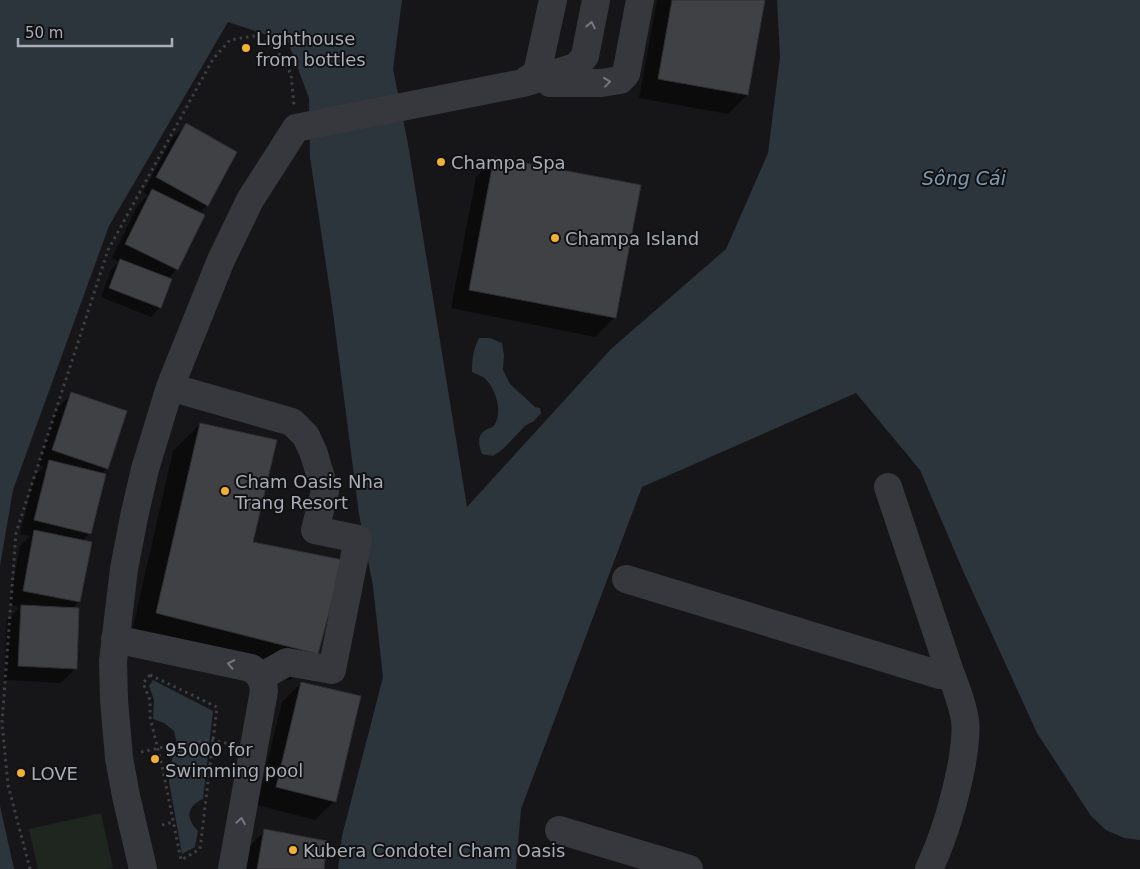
<svg xmlns="http://www.w3.org/2000/svg" width="1140" height="869" viewBox="0 0 1140 869" font-family="'DejaVu Sans',sans-serif">
	<style>
		.green { fill: #1e261f }
		.water { fill: #2c353c }
		.shadow { fill: #0007 }
		.building { fill: #404145; stroke: #303034 }
		.lines { fill: none; stroke-linecap: round; stroke-linejoin: round }
		.path { stroke: #3d3f44; stroke-width: 3; stroke-dasharray: 2.5 4; stroke-linecap: butt }
		.minor { stroke: #37383d; stroke-width: 28 }
		.oneway { stroke: #757881 }
		.poi-dot { fill: #f2b134; stroke: #111113; stroke-width: 2 }
		.labels { text-anchor: middle; dominant-baseline: central; stroke-width: 4; stroke-linejoin: round; paint-order: stroke }
		.poi-label { font-size: 18px; fill: #a8adb8; stroke: #111113; text-anchor: start }
		.water-label { font-size: 19px; font-style: italic; fill: #7f9bb3; stroke: #111113 }
	</style>
	<rect width="100%" height="100%" fill="#161618"/>
	<path class="green" d="M 101,813 L 113,868 L 107,869 L 38,869 L 29,829 Z"/>
	<path class="water" d="M 0,0 L 402,0 L 393,69 L 408,144 L 467,507 L 611,349 L 726,249 L 768,153 L 780,57 L 777,0 L 1140,0 L 1140,840 L 1124,838 L 1106,830 L 1091,816 L 1037,733 L 964,573 L 920,470 L 856,393 L 642,487 L 521,809 L 516,869 L 338,869 L 342,836 L 383,677 L 373,586 L 359,514 L 332,305 L 310,157 L 309,98 L 288,42 L 228,22 L 109,226 L 13,490 L 0,566 Z
		M 479,338 L 490,338 L 502,343 L 504,355 L 503,370 L 510,384 L 535,407 L 540,408 L 541,413 L 534,421 L 525,426 L 503,449 L 493,456 L 482,454 C 479,446 476,435 486,430 C 490,427 492,429 495,424 C 503,410 495,386 483,377 C 480,375 475,374 472,372 C 472,359 473,350 479,338 Z
		M 153,680 L 213,711 L 203,799 C 187,806 185,818 198,831 L 195,847 L 182,854 L 169,782 L 172,759 L 177,744 L 174,731 L 164,723 L 153,719 L 154,700 L 149,686 Z
		M 0,806 L 14,869 L 0,869 Z"/>
	<path class="shadow" d="M 657,0 L 764,0 L 747,95 L 728,114 L 639,98 Z
		M 186,125 L 207,205 L 199,213 L 177,269 L 168,279 L 160,307 L 151,317 L 101,297 L 111,270 L 119,262 L 112,258 L 138,205 L 148,195 L 143,192 L 172,139 Z
		M 494,158 L 639,186 L 614,318 L 595,337 L 451,308 L 476,177 Z
		M 72,394 L 107,468 L 101,474 L 90,533 L 82,541 L 79,601 L 72,609 L 75,669 L 61,683 L 4,680 L 7,620 L 20,607 L 9,605 L 20,546 L 30,536 L 20,534 L 34,476 L 44,467 L 38,465 L 57,408 Z
		M 200,424 L 252,543 L 317,654 L 290,680 L 130,640 L 173,451 Z
		M 301,683 L 334,801 L 315,820 L 257,805 L 282,702 Z
		M 265,831 L 323,869 L 236,869 L 238,858 Z"/>
	<path class="building" d="M 672,0 L 765,0 L 748,95 L 658,79 Z
		M 186,123 L 237,152 L 208,206 L 156,177 Z
		M 494,157 L 641,185 L 616,318 L 469,290 Z
		M 152,189 L 205,215 L 178,270 L 125,244 Z
		M 120,259 L 172,279 L 161,308 L 109,288 Z
		M 71,392 L 127,411 L 108,469 L 52,450 Z
		M 200,423 L 277,440 L 253,542 L 343,560 L 318,654 L 156,613 Z
		M 49,460 L 106,474 L 91,534 L 34,520 Z
		M 34,530 L 92,542 L 80,602 L 23,591 Z
		M 21,605 L 79,608 L 77,669 L 18,666 Z
		M 301,682 L 361,696 L 336,802 L 276,787 Z
		M 264,829 L 327,841 L 324,869 L 257,869 Z"/>
	<g class="lines">
		<path class="path" d="M 150,675 L 217,707 L 200,849 L 181,860 L 162,766 L 150,717 L 150,700 L 143,683 Z
			M 141,752 L 177,744 L 210,740 L 231,744
			M 162,825 L 173,822
			M 30,869 L 8,785 L 2,723 L 16,533 L 108,250 L 213,59 L 230,40 L 253,36 L 275,47 L 291,74 L 294,106"/>
		<path class="minor" d="M 523,83 L 537,73 L 553,0
			M 550,83 L 601,83 L 620,80 L 626,74 L 640,0
			M 170,387 L 292,422 L 306,436 L 314,454 L 325,491 L 315,530 L 358,539 L 332,670 L 287,662 L 261,677
			M 888,487 L 949,669 C 955,686 963,703 965,721 C 967,734 964,749 962,763 C 955,799 945,835 929,869
			M 626,579 L 940,675 L 943,672 L 949,669
			M 115,639 L 251,668 C 260,674 263,680 264,691 L 232,869
			M 559,830 L 689,869
			M 143,869 L 126,796 L 119,758 L 114,700 L 113,661 L 124,569 L 134,517 L 145,469 L 170,387 L 221,260 L 250,200 L 296,128 L 523,83 L 576,67 L 585,56 L 596,0"/>
	</g>
	<defs><path id="oneway-chevron" d="M-2-3.5L2.5 0L-2 3.5" fill="none" stroke-width="1.6" stroke-linecap="round" stroke-linejoin="round" transform="scale(1.25)"/></defs>
	<g class="oneway">
		<use href="#oneway-chevron" transform="translate(591 25) rotate(-79)"/>
		<use href="#oneway-chevron" transform="translate(607 82) rotate(-7)"/>
		<use href="#oneway-chevron" transform="translate(231 664) rotate(-168)"/>
		<use href="#oneway-chevron" transform="translate(241 821) rotate(-80)"/>
	</g>
	<g class="poi-dot">
		<circle cx="246" cy="48" r="5"/>
		<circle cx="441" cy="162" r="5"/>
		<circle cx="555" cy="238" r="5"/>
		<circle cx="225" cy="491" r="5"/>
		<circle cx="155" cy="759" r="5"/>
		<circle cx="21" cy="773" r="5"/>
		<circle cx="293" cy="850" r="5"/>
	</g>
	<g class="labels">
		<g class="poi-label">
			<text x="256" y="38">Lighthouse<tspan x="256" dy="21">from bottles</tspan></text>
			<text x="451" y="162">Champa Spa</text>
			<text x="565" y="238">Champa Island</text>
			<text x="235" y="481">Cham Oasis Nha<tspan x="235" dy="21">Trang Resort</tspan></text>
			<text x="165" y="749">95000 for<tspan x="165" dy="21">Swimming pool</tspan></text>
			<text x="31" y="773">LOVE</text>
			<text x="303" y="850">Kubera Condotel Cham Oasis</text>
		</g>
		<g class="water-label">
			<text x="964" y="178">Sông Cái</text>
		</g>
	</g>
	<path d="M18 38v8h154v-8" fill="none" stroke="#a8adb8" stroke-width="2.5"/>
	<text x="25" y="38" font-size="15" fill="#a8adb8" stroke="#111113" stroke-width="4" paint-order="stroke">50 m</text>
</svg>
